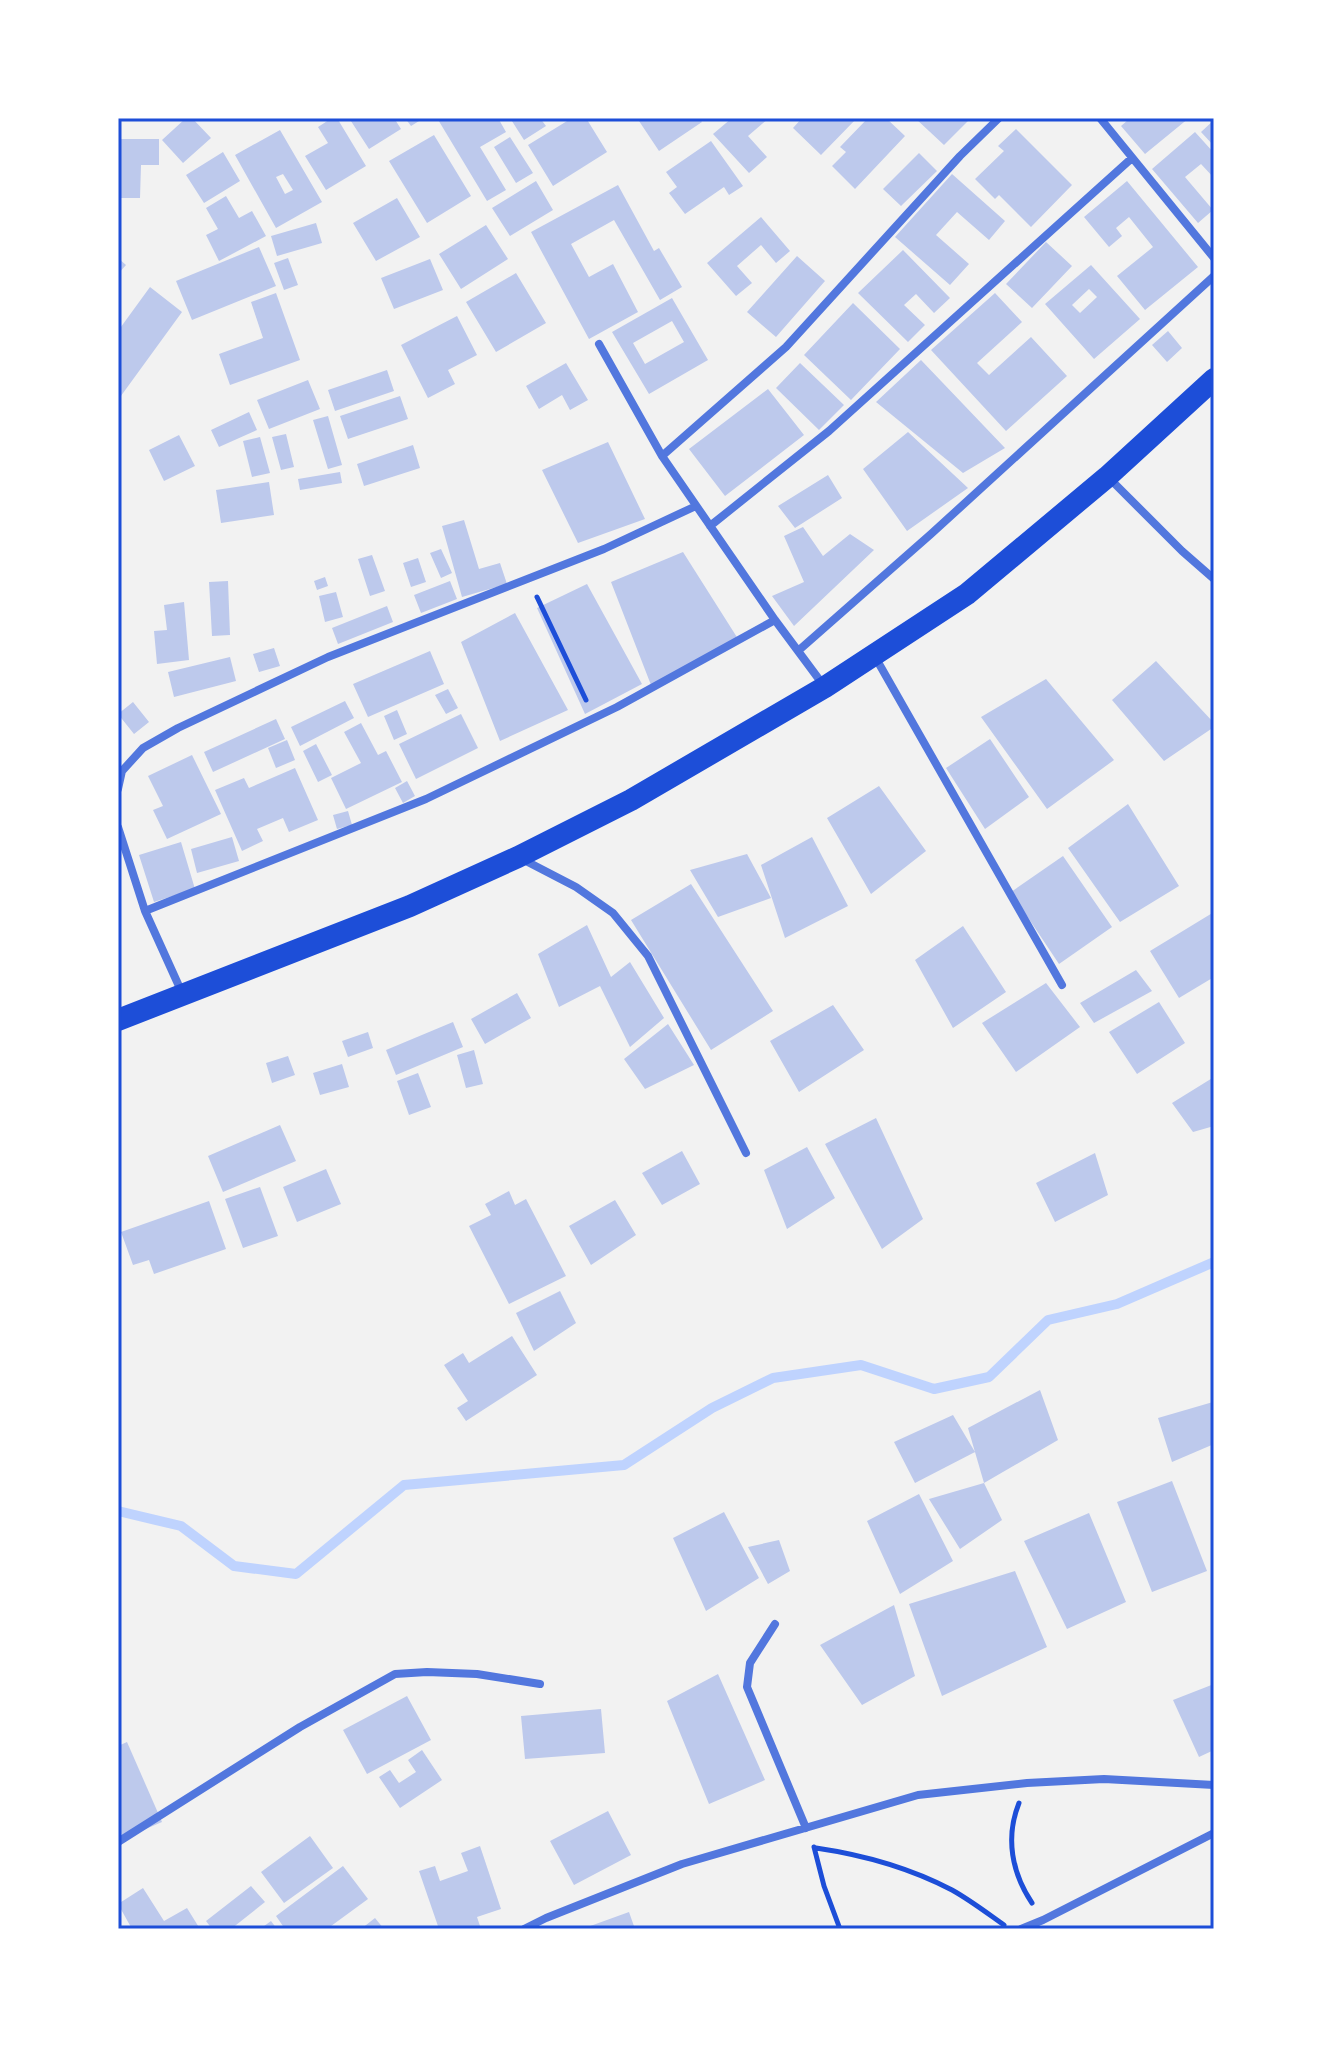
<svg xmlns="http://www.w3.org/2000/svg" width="1332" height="2047" viewBox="0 0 1332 2047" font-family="Overpass,sans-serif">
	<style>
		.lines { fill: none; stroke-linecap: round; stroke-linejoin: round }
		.stream { stroke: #bfd3fe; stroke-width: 10 }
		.building { fill: #bdc9ec; fill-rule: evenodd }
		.path { stroke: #1d4ed8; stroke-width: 5 }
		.minor { stroke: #5277de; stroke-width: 8 }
		.trunk { stroke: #1d4ed8; stroke-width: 22 }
		.neatline { fill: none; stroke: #1d4ed8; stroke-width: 3 }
	</style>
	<rect width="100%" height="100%" fill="#f2f2f2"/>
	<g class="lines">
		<path class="stream" d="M 118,1511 L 181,1526 L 234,1566 L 296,1574 L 404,1485 L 624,1465 L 712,1408 L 773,1378 L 861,1365 L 934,1389 L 989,1377 L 1048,1320 L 1117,1304 L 1214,1262"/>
	</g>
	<path class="building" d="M 186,118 L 192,118 L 211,138 L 183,163 L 162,140 Z
		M 332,118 L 337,118 L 366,166 L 326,190 L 305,156 L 328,143 L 318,127 Z
		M 349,118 L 394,118 L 401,129 L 369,149 Z
		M 405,118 L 424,118 L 411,126 Z
		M 437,118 L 498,118 L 506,132 L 480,147 L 506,190 L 487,201 Z
		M 510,118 L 540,118 L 546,126 L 524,140 Z
		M 572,118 L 586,118 L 607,152 L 553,186 L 528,145 Z
		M 637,118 L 699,118 L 702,122 L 659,151 Z
		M 732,118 L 769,118 L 748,136 L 767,157 L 749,173 L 713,134 Z
		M 802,118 L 857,118 L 821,155 L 793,128 Z
		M 868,118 L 886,118 L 905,136 L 855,189 L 832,166 L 846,152 L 840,147 Z
		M 915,118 L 971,118 L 944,145 Z
		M 1126,118 L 1189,118 L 1145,154 L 1121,126 L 1128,120 Z
		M 1214,120 L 1214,146 L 1201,132 Z
		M 1016,129 L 1072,185 L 1031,227 L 999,195 L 995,199 L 975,179 L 1004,151 L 998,146 Z
		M 280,130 L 322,202 L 276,228 L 235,155 ZM 283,174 L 293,190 L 285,194 L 276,177 Z
		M 1195,132 L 1214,153 L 1214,178 L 1201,164 L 1185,177 L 1213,210 L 1198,223 L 1152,169 Z
		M 434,135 L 471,196 L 427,223 L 389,161 Z
		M 510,137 L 533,173 L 516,183 L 494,147 Z
		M 118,139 L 159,139 L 159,165 L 141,165 L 140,198 L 118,198 Z
		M 711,141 L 743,186 L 729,195 L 724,187 L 685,214 L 669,193 L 677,187 L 666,172 Z
		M 223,152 L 240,181 L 204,203 L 186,175 Z
		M 919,153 L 937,171 L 901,206 L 883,189 Z
		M 952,174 L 1005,221 L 989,240 L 957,212 L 936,235 L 969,264 L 950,285 L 895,237 Z
		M 536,181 L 553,210 L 510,236 L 492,208 Z
		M 1127,181 L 1198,267 L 1145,310 L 1117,276 L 1153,247 L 1129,217 L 1116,228 L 1122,236 L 1109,247 L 1084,217 Z
		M 618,185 L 654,251 L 659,248 L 682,287 L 660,300 L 614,220 L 571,244 L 589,277 L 613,264 L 638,312 L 589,339 L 531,232 Z
		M 226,196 L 239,218 L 252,211 L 266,236 L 219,261 L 206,235 L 218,229 L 206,208 Z
		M 397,198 L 420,237 L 376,261 L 353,223 Z
		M 761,217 L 790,251 L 776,263 L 761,245 L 737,266 L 752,283 L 736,296 L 707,263 Z
		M 316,223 L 322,243 L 277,256 L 271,236 Z
		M 486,225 L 508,259 L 461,289 L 439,254 Z
		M 1046,242 L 1072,266 L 1032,308 L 1006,284 Z
		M 259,247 L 276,286 L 192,320 L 176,281 Z
		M 903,250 L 950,298 L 934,313 L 916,294 L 904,305 L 925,325 L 908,342 L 858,293 Z
		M 797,256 L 825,281 L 776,337 L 747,312 Z
		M 118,258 L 126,265 L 118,274 Z
		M 288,258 L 298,285 L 284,290 L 274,263 Z
		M 430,259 L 443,290 L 394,309 L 381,278 Z
		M 1091,265 L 1140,319 L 1094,359 L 1045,304 ZM 1089,289 L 1097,297 L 1080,313 L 1072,305 Z
		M 516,273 L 546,323 L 496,352 L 466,302 Z
		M 150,287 L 182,312 L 118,400 L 118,331 Z
		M 276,293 L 300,360 L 230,385 L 219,354 L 263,338 L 251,302 Z
		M 995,293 L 1022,322 L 977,363 L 989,375 L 1031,337 L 1067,376 L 1006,431 L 931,350 Z
		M 672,298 L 708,360 L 649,394 L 612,332 ZM 672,321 L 684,342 L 645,364 L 633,343 Z
		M 853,303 L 900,349 L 851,400 L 804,355 Z
		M 457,316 L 477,355 L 448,370 L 455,384 L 428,398 L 401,345 Z
		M 1168,331 L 1182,348 L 1167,362 L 1152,345 Z
		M 921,360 L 1005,448 L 963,473 L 876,402 Z
		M 566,363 L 588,400 L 570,410 L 562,395 L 539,409 L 526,386 Z
		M 800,363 L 844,405 L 819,430 L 776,388 Z
		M 387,370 L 394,391 L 335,411 L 328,390 Z
		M 308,380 L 320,409 L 269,429 L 257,400 Z
		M 768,389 L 804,435 L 725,496 L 689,449 Z
		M 400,396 L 408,419 L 348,439 L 340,416 Z
		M 249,412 L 257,430 L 219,447 L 211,430 Z
		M 328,416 L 342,465 L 328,469 L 313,420 Z
		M 908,432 L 968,488 L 907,531 L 863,469 Z
		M 286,434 L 294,467 L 281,470 L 272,437 Z
		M 179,435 L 195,466 L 164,481 L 149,450 Z
		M 260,437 L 270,473 L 252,477 L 243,441 Z
		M 608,442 L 645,519 L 578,543 L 542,470 Z
		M 413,445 L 420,468 L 364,486 L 357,464 Z
		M 340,472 L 342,483 L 300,490 L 298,479 Z
		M 828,475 L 842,498 L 795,528 L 778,506 Z
		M 269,482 L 274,515 L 221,523 L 216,490 Z
		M 464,520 L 479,569 L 500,563 L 507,584 L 462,597 L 442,526 Z
		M 803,527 L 823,556 L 850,534 L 874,550 L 794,626 L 772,596 L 804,582 L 784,536 Z
		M 441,549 L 452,573 L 441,578 L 430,553 Z
		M 683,552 L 740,642 L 651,685 L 611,582 Z
		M 372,555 L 385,591 L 370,596 L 358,559 Z
		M 418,558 L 426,582 L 411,587 L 403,563 Z
		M 325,577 L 328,586 L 317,590 L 314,581 Z
		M 228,581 L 230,635 L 212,636 L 209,582 Z
		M 450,581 L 457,599 L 421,613 L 414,595 Z
		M 587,584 L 642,684 L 585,714 L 537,608 Z
		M 336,592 L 343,617 L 325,622 L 319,596 Z
		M 184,602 L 189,660 L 157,664 L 154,631 L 167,630 L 164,605 Z
		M 387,606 L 393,622 L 338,644 L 332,628 Z
		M 515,613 L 568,710 L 500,741 L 461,642 Z
		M 274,648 L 280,666 L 259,672 L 253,654 Z
		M 430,651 L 444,684 L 368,717 L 353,684 Z
		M 230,657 L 236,681 L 174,697 L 168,672 Z
		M 1156,661 L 1214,723 L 1214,727 L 1164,761 L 1112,700 Z
		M 1046,679 L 1114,760 L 1047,809 L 981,717 Z
		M 448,689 L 458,708 L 446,714 L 435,695 Z
		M 345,701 L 354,718 L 300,746 L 291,727 Z
		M 133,702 L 149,722 L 134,734 L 118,714 Z
		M 397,710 L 407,734 L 394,740 L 384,716 Z
		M 461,714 L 478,748 L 416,779 L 399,744 Z
		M 276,719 L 285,739 L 213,772 L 204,752 Z
		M 361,723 L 378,755 L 386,751 L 402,782 L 346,809 L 331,778 L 361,763 L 344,732 Z
		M 990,739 L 1029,797 L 985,829 L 946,768 Z
		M 287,740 L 295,760 L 276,768 L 268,748 Z
		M 316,744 L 332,775 L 318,782 L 303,751 Z
		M 192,755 L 221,814 L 167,839 L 153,810 L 163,806 L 148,776 Z
		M 295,768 L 318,820 L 289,832 L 283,818 L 257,829 L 263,841 L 242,851 L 215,790 L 244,778 L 249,788 Z
		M 407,781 L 415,796 L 403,803 L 395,788 Z
		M 879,786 L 926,851 L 871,894 L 827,818 Z
		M 1128,804 L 1179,886 L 1120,922 L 1068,848 Z
		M 348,811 L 352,825 L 337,829 L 333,815 Z
		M 232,837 L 239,861 L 197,873 L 191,849 Z
		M 812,837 L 848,906 L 785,938 L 761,865 Z
		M 181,842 L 195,889 L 154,902 L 139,855 Z
		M 747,854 L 771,898 L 718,917 L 690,870 Z
		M 1063,856 L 1112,927 L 1059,964 L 1011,892 Z
		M 691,884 L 773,1011 L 711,1050 L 631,920 Z
		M 1214,912 L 1214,977 L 1179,998 L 1150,951 Z
		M 587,925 L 611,977 L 630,962 L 664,1018 L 630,1047 L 600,986 L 559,1007 L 538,954 Z
		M 963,926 L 1006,992 L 953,1028 L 915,960 Z
		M 1136,970 L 1152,991 L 1094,1023 L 1080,1003 Z
		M 1046,983 L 1080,1027 L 1016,1072 L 982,1023 Z
		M 517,993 L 531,1018 L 485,1044 L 471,1019 Z
		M 1159,1002 L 1185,1043 L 1137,1074 L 1109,1032 Z
		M 833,1005 L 864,1050 L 799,1092 L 770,1041 Z
		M 453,1022 L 463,1047 L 396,1075 L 386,1050 Z
		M 668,1024 L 694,1065 L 645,1089 L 624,1059 Z
		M 368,1032 L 373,1048 L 348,1057 L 342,1041 Z
		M 474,1050 L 483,1084 L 466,1088 L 457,1055 Z
		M 288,1056 L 295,1075 L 272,1083 L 266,1063 Z
		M 342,1064 L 349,1087 L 320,1095 L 313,1073 Z
		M 418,1073 L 431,1107 L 409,1115 L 397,1081 Z
		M 1214,1077 L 1214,1126 L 1193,1132 L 1172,1103 Z
		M 876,1118 L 923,1219 L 882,1249 L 825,1144 Z
		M 280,1125 L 296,1161 L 223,1192 L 208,1156 Z
		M 807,1147 L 835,1198 L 787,1229 L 764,1170 Z
		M 682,1151 L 700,1184 L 662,1205 L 642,1173 Z
		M 1095,1153 L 1108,1195 L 1055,1222 L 1036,1183 Z
		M 326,1169 L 341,1204 L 297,1222 L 283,1187 Z
		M 260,1187 L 278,1236 L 243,1248 L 225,1199 Z
		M 509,1191 L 515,1205 L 526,1199 L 566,1276 L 509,1304 L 469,1226 L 491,1215 L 485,1204 Z
		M 615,1200 L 636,1235 L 591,1265 L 569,1226 Z
		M 209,1201 L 226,1249 L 154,1274 L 149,1260 L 133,1265 L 121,1232 Z
		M 560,1291 L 576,1323 L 534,1351 L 516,1313 Z
		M 512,1336 L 537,1375 L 466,1421 L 457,1408 L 468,1401 L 444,1365 L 463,1353 L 469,1363 Z
		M 1040,1390 L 1058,1440 L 984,1483 L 968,1428 Z
		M 1213,1402 L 1214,1444 L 1172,1462 L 1158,1418 Z
		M 953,1415 L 975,1452 L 915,1483 L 894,1442 Z
		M 1172,1481 L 1207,1571 L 1152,1592 L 1117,1502 Z
		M 984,1483 L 1002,1520 L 960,1549 L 929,1499 Z
		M 919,1494 L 953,1561 L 900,1594 L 867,1521 Z
		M 724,1512 L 759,1578 L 706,1611 L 673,1538 Z
		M 1089,1513 L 1126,1602 L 1067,1629 L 1024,1541 Z
		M 779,1540 L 790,1571 L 768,1584 L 748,1547 Z
		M 1015,1571 L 1047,1647 L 942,1696 L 909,1604 Z
		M 894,1605 L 915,1676 L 862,1705 L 820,1645 Z
		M 718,1674 L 765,1780 L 709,1804 L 667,1701 Z
		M 1214,1684 L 1214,1750 L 1199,1757 L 1173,1700 Z
		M 407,1696 L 431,1740 L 367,1774 L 343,1730 Z
		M 601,1709 L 605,1753 L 525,1759 L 521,1716 Z
		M 127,1742 L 162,1822 L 118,1841 L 118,1746 Z
		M 422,1750 L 442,1780 L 400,1808 L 379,1777 L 390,1770 L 399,1783 L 416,1772 L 408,1760 Z
		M 608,1811 L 631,1855 L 574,1885 L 550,1841 Z
		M 310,1836 L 333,1868 L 284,1903 L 261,1872 Z
		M 480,1846 L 501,1909 L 477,1917 L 481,1929 L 439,1929 L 419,1871 L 435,1866 L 440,1881 L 468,1871 L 461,1853 Z
		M 343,1866 L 368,1899 L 327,1929 L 285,1929 L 276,1916 Z
		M 251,1886 L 265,1902 L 231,1929 L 212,1929 L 206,1921 Z
		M 143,1888 L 164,1921 L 187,1908 L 200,1929 L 132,1929 L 118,1904 Z
		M 629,1912 L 635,1929 L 582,1929 Z
		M 375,1918 L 384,1929 L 361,1929 Z
		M 271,1921 L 277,1929 L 260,1929 Z"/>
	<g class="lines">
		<path class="path" d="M 537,597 L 586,700
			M 1019,1803 C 1005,1838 1012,1873 1032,1903
			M 814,1847 L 824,1886 L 840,1929
			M 816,1848 C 864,1855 908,1867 952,1890 C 970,1900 987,1913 1004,1925"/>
		<path class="minor" d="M 1100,118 L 1214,258
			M 599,344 L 662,456 L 775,620 L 824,686
			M 662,456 L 786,347 L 960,156 L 999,118
			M 1108,477 L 1182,551 L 1214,579
			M 710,526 L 829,431 L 1132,158
			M 798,651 L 931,534 L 1214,276
			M 874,655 L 1062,985
			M 118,789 L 122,771 L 143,748 L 178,728 L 328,657 L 604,549 L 696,506
			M 118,827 L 145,911 L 183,995
			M 522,859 L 576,887 L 613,913 L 648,956 L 746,1153
			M 145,911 L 426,799 L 617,707 L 775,620
			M 775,1624 L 750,1663 L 747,1687 L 806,1828
			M 118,1842 L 300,1727 L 395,1674 L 427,1672 L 477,1674 L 540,1684
			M 524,1929 L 546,1918 L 682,1864 L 918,1795 L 1027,1783 L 1104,1779 L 1214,1785
			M 1021,1929 L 1043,1920 L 1214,1833"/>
		<path class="trunk" d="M 118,1020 L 410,906 L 518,857 L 631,800 L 825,687 L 967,594 L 1107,477 L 1214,379"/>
	</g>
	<rect width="1332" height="2047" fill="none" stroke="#ffffff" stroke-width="240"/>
	<rect x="120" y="120" width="1092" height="1807" class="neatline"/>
</svg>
